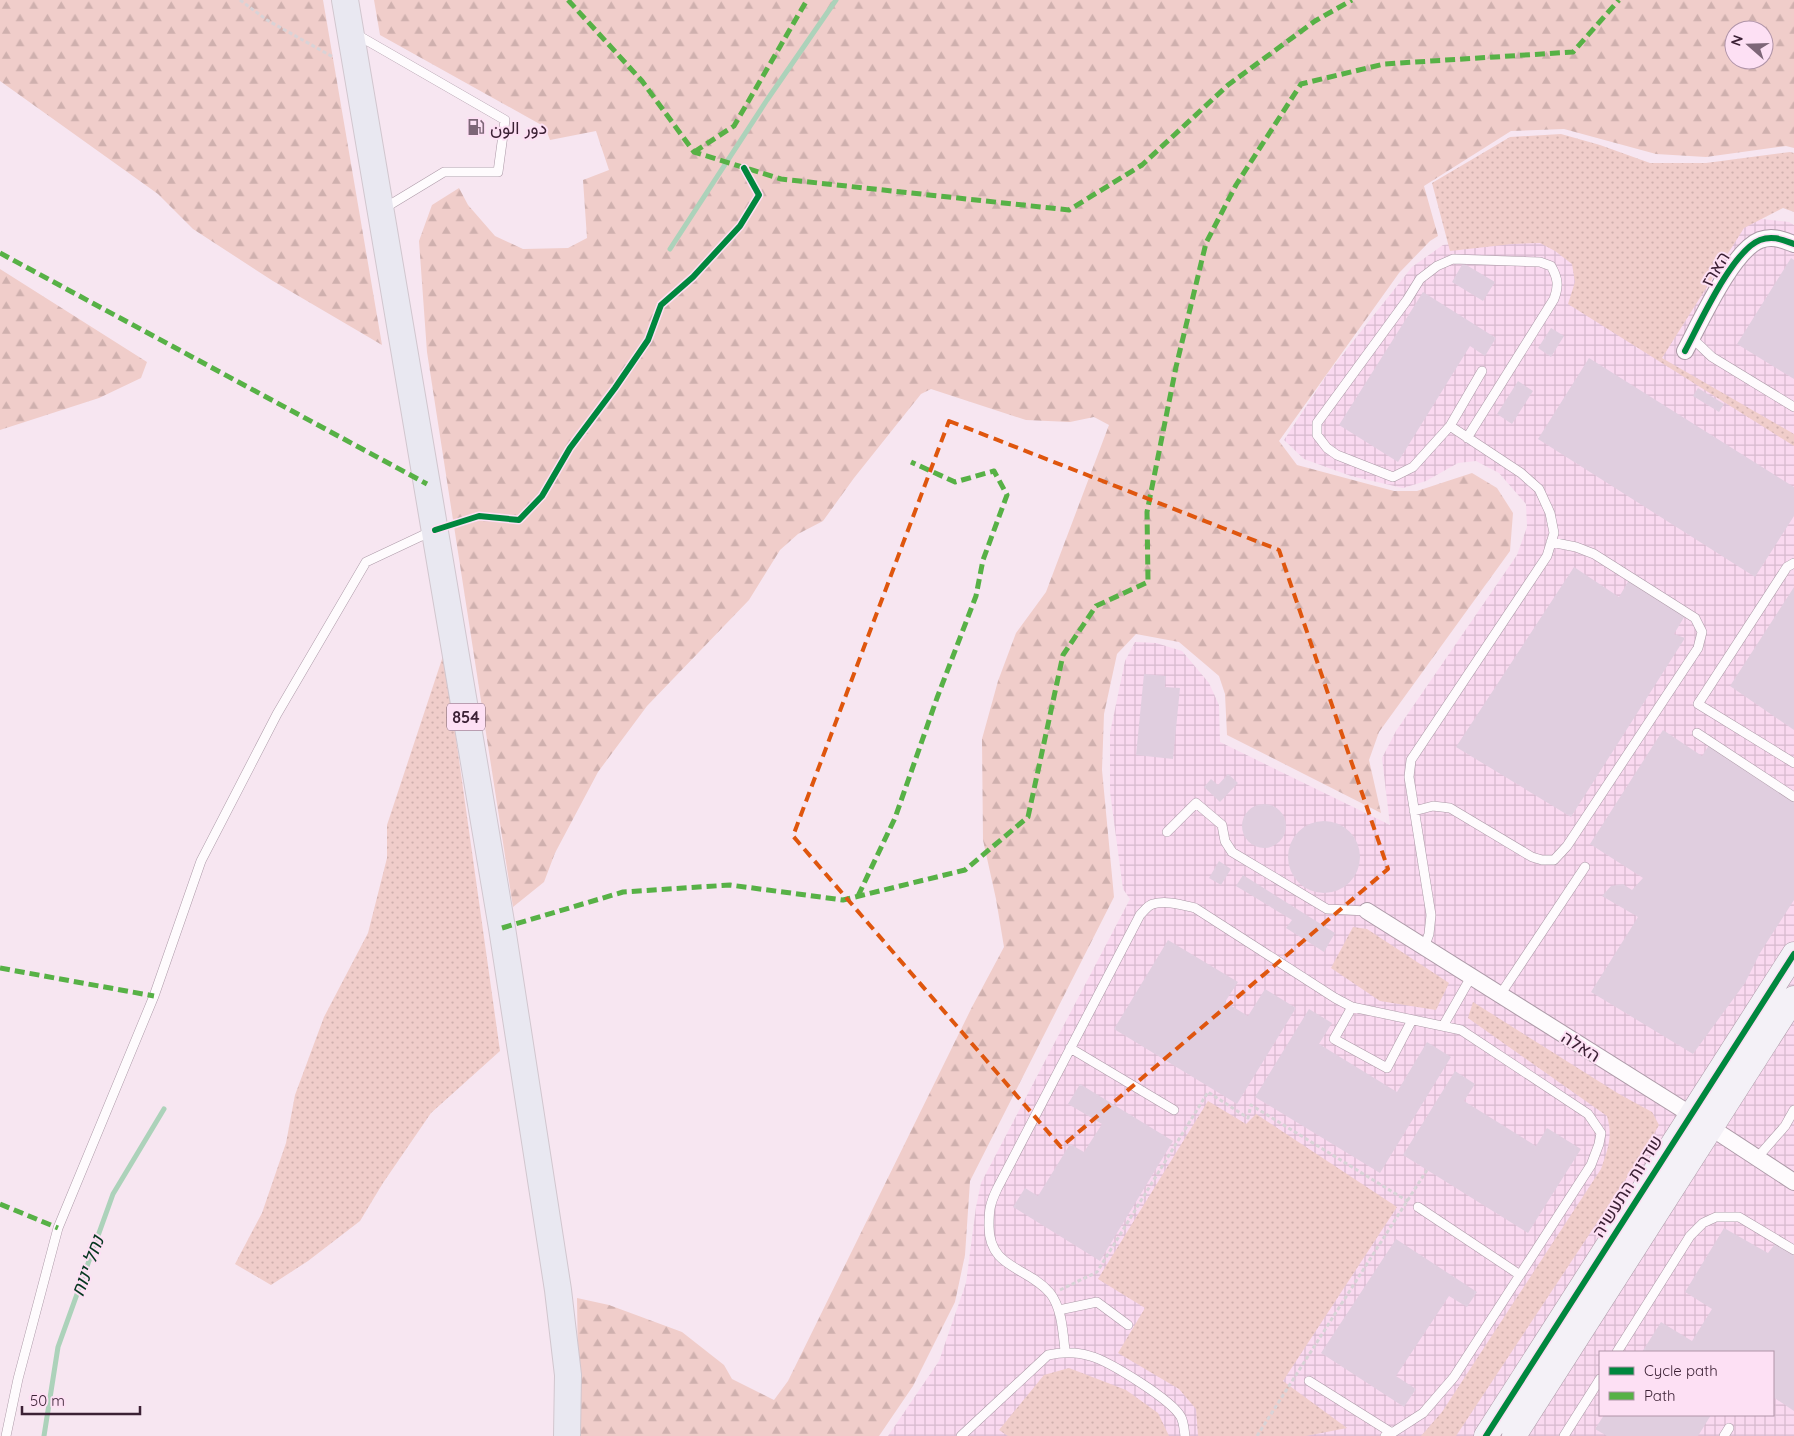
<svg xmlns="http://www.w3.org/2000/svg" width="1794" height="1436" viewBox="0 0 1794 1436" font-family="Quicksand,Vazirmatn,Heebo,sans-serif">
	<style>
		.industrial { fill: url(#industrial-grid); fill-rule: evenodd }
		.green { fill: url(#green-dots) }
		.forest { fill: url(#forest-firs); fill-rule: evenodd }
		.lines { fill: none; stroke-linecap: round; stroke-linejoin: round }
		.stream { stroke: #acd2ba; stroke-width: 5 }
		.building { fill: #e0cedf }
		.lane-casing { stroke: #ad9aa8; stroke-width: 10 }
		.street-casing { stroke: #ad9aa8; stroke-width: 18 }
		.secondary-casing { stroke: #ad9aa8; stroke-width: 25 }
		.primary-casing { stroke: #d1c6ce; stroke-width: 28 }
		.path { stroke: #d8d3d7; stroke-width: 3; stroke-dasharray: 4 2.5; stroke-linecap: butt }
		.lane { stroke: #fefbfd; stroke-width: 9 }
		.street { stroke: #fefbfd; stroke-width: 16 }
		.secondary { stroke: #f4f1f7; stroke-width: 24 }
		.primary { stroke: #e9e8f1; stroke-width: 26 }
		.quiet { stroke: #57b146; stroke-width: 5; stroke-dasharray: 10 5; stroke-linecap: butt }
		.cycleway-casing { stroke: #fde0f4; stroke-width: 9 }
		.cycleway { stroke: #00873e; stroke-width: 6 }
		.marked { fill: none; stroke: #df560e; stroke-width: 4; stroke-dasharray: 10 6; stroke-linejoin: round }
		.labels { text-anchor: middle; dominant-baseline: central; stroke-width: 4; stroke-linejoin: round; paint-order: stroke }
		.shield { fill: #fde0f4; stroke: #765a6e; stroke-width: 1 }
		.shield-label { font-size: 16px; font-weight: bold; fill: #3c2135 }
		.poi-label { font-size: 18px; fill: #3c2135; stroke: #fde0f4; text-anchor: start }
		.street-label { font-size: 18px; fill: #3c2135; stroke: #fde0f4 }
		.water-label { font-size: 19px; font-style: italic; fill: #03361e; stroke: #fde0f4 }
	</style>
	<defs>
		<pattern id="industrial-grid" width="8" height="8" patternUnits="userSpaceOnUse" patternTransform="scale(1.25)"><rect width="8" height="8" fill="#fad9f0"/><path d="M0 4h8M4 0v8" fill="none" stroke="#d7bace"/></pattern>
		<pattern id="green-dots" width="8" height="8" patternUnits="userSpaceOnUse" patternTransform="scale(1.25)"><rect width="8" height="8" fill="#f0cdca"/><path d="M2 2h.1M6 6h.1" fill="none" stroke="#cfb0ae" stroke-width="1.8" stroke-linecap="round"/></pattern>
		<pattern id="forest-firs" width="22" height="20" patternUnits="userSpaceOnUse" patternTransform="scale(1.25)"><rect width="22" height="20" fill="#f0cdca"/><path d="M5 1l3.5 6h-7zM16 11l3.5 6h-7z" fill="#cfb0ae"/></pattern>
	</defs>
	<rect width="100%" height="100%" fill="#f7e6f1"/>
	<path class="industrial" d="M 1735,216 L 1789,222 L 1794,225 L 1794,1436 L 888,1436 L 939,1361 L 966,1283 L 976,1207 L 981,1183 L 1130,899 L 1123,889 L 1110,792 L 1110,733 L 1125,661 L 1135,642 L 1156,643 L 1182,651 L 1209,683 L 1219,705 L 1220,742 L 1390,825 L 1382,758 L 1396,731 L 1517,555 L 1527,527 L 1526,504 L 1499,473 L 1476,461 L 1458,463 L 1426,481 L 1403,488 L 1351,476 L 1304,459 L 1284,440 L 1328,373 L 1412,267 L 1443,245 ZM 1600,1352 L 1773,1352 L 1773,1415 L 1600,1415 Z"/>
	<path class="green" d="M 1561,134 L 1600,145 L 1650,163 L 1706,163 L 1790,152 L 1794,153 L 1794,212 L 1783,208 L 1744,228 L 1662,358 L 1794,434 L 1794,446 L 1568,304 L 1575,282 L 1572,264 L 1555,251 L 1540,243 L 1512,244 L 1450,251 L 1432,183 L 1510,137 Z
		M 444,653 L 500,1051 L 431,1113 L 383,1183 L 360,1221 L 308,1261 L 271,1285 L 235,1264 L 262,1213 L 286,1143 L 295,1095 L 324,1017 L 368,933 L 387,858 L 387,825 Z
		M 1353,927 L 1367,929 L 1449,983 L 1436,1010 L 1380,1001 L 1331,968 Z
		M 1473,1002 L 1619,1094 L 1652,1112 L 1659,1125 L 1645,1150 L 1456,1436 L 1421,1436 L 1442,1412 L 1601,1169 C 1608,1149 1613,1137 1607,1116 L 1468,1018 Z
		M 1208,1101 L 1246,1124 L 1256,1114 L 1397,1207 L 1283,1381 L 1347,1428 L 1306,1436 L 1198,1436 L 1196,1409 L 1179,1389 L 1118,1353 L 1145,1308 L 1098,1279 Z
		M 1069,1368 L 1126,1390 L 1158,1413 L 1169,1436 L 1008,1436 L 999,1430 L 1044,1375 Z"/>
	<path class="forest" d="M 0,0 L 323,0 L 382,345 L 273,281 L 193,229 L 158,194 L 0,81 Z
		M 374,0 L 1794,0 L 1794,148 L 1786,146 L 1706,157 L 1656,154 L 1564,129 L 1511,131 L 1424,186 L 1438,236 L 1430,241 L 1399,273 L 1279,441 L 1297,465 L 1394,491 L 1417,491 L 1472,473 L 1497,488 L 1513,513 L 1510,551 L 1379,732 L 1369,760 L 1381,813 L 1227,735 L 1225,694 L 1219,676 L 1179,642 L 1136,634 L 1117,654 L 1104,714 L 1102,770 L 1114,897 L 970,1181 L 965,1255 L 955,1302 L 913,1386 L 879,1436 L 579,1436 L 577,1298 L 609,1305 L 682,1332 L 724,1365 L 732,1379 L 774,1400 L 788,1381 L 972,1007 L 1004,947 L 996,899 L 983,840 L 982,739 L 998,681 L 1016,633 L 1046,592 L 1109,425 L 1094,417 L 1070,422 L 1026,420 L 931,389 L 921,394 L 854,478 L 823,521 L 798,534 L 780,550 L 749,600 L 647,706 L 598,772 L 555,853 L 544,882 L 513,907 L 427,352 L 419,241 L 432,205 L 459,188 L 468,205 L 495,236 L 523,249 L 568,248 L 587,238 L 583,180 L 609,170 L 596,131 L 550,140 L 545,127 L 380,35 ZM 1734,30 L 1764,30 L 1764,60 L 1734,60 Z
		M 0,269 L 147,362 L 141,378 L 99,398 L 0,430 Z"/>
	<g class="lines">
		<path class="stream" d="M 670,249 L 767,100 L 836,0
			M 44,1436 L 58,1347 L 113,1194 L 164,1109"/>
	</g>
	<path class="building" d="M 1791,258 L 1794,260 L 1794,379 L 1737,344 Z
		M 1463,263 L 1495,282 L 1483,301 L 1452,282 Z
		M 1423,292 L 1496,338 L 1485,356 L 1470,346 L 1398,462 L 1339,425 Z
		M 1551,328 L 1564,336 L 1551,357 L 1538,348 Z
		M 1589,358 L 1794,487 L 1794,516 L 1755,577 L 1538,439 Z
		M 1518,381 L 1533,391 L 1512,424 L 1497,414 Z
		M 1698,388 L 1724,404 L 1719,412 L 1693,396 Z
		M 1574,567 L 1619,597 L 1633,573 L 1689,609 L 1674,634 L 1685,638 L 1571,817 L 1456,747 Z
		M 1794,587 L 1794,730 L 1730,686 Z
		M 1144,674 L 1166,676 L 1165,687 L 1180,688 L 1173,759 L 1136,755 Z
		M 1663,730 L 1702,756 L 1711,742 L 1794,795 L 1794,900 L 1760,953 L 1745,983 L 1693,1054 L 1591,992 L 1638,917 L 1602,896 L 1611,886 L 1623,884 L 1632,890 L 1643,878 L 1590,844 Z
		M 1228,774 L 1238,783 L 1220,802 L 1204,787 L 1211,779 L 1218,785 Z
		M1242 826a22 22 0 1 1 44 0a22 22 0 1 1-44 0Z
		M1288 857a36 36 0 1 1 72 0a36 36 0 1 1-72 0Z
		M 1219,861 L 1231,869 L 1221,885 L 1209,878 Z
		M 1243,875 L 1335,933 L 1324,952 L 1286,928 L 1292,920 L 1236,886 Z
		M 1168,940 L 1238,982 L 1225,1002 L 1248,1016 L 1265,989 L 1296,1008 L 1237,1104 L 1114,1029 Z
		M 1309,1009 L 1332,1023 L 1319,1044 L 1397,1092 L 1427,1042 L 1451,1057 L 1380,1173 L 1255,1097 Z
		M 1455,1071 L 1475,1084 L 1464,1101 L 1536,1146 L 1547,1128 L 1581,1149 L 1528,1233 L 1403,1155 Z
		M 1080,1084 L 1173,1141 L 1100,1261 L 1013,1207 L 1025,1188 L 1038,1196 L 1070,1144 L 1084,1152 L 1102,1124 L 1068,1104 Z
		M 1724,1228 L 1768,1253 L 1778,1240 L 1794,1250 L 1794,1411 L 1773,1397 L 1773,1352 L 1642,1352 L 1661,1322 L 1692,1341 L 1712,1309 L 1685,1292 Z
		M 1396,1239 L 1477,1292 L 1467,1307 L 1449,1296 L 1396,1376 L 1416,1389 L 1404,1407 L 1321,1353 Z
		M 1604,1415 L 1711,1415 L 1698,1436 L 1607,1436 L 1595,1429 Z"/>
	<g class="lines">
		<g class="lane-casing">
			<path id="lane" d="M 354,33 L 505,120 L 498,172 L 444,172 L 383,209
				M 1692,338 L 1712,357 L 1794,407
				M 1450,426 L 1413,467 L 1393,477 L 1337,455 L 1327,448 L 1317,435 L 1317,423 L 1407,300 L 1420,279 L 1437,266 L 1453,259 L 1540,262 L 1551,266 C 1558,278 1559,286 1554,299 L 1467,438
				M 1794,563 L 1787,567 L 1698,704 L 1794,763
				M 1697,733 L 1794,797
				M 1414,811 L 1433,806 L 1450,808 L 1532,857 L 1542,860 L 1554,860 L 1567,846 L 1698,648 L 1702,632 L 1695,618 L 1594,554 L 1576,547 L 1551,542
				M 1167,832 L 1196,803 L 1222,825 L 1225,841 L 1232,852 L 1327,909 L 1367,911
				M 1424,948 L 1429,934 L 1431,915 L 1409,777 L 1411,760 L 1547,556 L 1554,533 L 1550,513 L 1539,489 L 1521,473 L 1450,426 L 1482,371
				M 1500,995 L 1585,867
				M 1352,1007 L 1334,1039 L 1387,1068 L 1412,1020
				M 1443,1026 L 1471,977
				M 1070,1048 L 1174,1110
				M 1757,1158 L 1785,1126 L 1794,1110
				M 1418,1207 L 1520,1275
				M 1059,1310 L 1097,1302 L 1128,1325
				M 1065,1351 C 1063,1333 1062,1308 1050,1293 C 1027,1266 989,1269 989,1226 C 989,1209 990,1204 997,1189 L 1140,915 C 1144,911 1148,905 1153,904 C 1166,900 1182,905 1195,908 L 1335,998 L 1352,1007 L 1461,1030 L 1588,1114 L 1601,1133 L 1599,1144 L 1591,1165 L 1454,1377 L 1423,1413 L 1392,1433 L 1385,1436
				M 1617,1352 L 1690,1236 L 1703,1223 L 1716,1217 L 1739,1217 L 1794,1250
				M 1309,1381 L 1392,1433
				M 6,1436 L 18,1379 L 58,1228 L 154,996 L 201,861 L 277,714 L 366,562 L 432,531
				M 961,1436 L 1048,1355 C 1062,1352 1075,1351 1090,1356 C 1109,1361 1172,1400 1181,1417 C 1184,1423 1184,1430 1185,1436
				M 1564,1436 L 1600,1379
				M 1724,1436 L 1729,1428"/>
		</g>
		<g class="street-casing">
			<path id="street" d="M 1685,351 C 1700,323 1732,251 1760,240 C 1773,235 1783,240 1794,244
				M 1367,911 L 1690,1114 L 1794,1182"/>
		</g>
		<g class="secondary-casing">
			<path id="secondary" d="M 1486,1436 L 1794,954
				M 1514,1436 L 1794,998"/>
		</g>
		<g class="primary-casing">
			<path id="primary" d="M 345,0 L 502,928 L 558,1290 L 568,1375 L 567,1436"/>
		</g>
		<path class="path" d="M 240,0 L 267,20 L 333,57
			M 1060,1290 L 1097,1272 L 1208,1092 L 1248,1118 L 1251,1105 L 1409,1202
			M 1257,1436 L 1427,1170"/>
		<use href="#lane" class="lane"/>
		<use href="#street" class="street"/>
		<use href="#secondary" class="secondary"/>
		<use href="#primary" class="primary"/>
		<path class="quiet" d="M 568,0 L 642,81 L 694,152 L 781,179 L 1069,210 L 1142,165 L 1228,85 L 1315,21 L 1352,0
			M 694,152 L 734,126 L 807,0
			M 0,253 L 427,484
			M 858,896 L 895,818 L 937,698 L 976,596 L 983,560 L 1007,495 L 994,471 L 955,482 L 911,462
			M 502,928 L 623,892 L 730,885 L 843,900 L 965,870 L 1028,817 L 1063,655 L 1096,606 L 1148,582 L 1147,512 L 1176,367 L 1206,243 L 1236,185 L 1301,84 L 1384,64 L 1573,52 L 1619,0
			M 0,968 L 154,996
			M 0,1204 L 58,1228"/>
		<g class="cycleway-casing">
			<path id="cycleway" d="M 1685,351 C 1700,323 1732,251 1760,240 C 1773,235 1783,240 1794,244
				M 435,530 L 479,516 L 519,520 L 542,496 L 570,448 L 615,388 L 648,340 L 661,305 L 693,277 L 740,226 L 759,195 L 744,168
				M 1486,1436 L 1794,954"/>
		</g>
		<use href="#cycleway" class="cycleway"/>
	</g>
	<path class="marked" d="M 949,421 L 1279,550 L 1388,869 L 1061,1147 L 793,836 Z"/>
	<defs>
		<g id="fuel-bare" transform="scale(1.35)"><path d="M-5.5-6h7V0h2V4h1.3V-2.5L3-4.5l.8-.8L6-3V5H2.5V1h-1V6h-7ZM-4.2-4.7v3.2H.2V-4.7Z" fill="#7d6677" stroke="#fde0f4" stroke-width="2.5" paint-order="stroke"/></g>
	</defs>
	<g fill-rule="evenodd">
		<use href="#fuel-bare" x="476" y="127"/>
	</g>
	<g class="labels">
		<rect class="shield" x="447" y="703.5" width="38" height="27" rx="4"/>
		<g class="shield-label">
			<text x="466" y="717">854</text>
		</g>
		<g class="poi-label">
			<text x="490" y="127">دور الون</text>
		</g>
		<g class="street-label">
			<text transform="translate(1715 269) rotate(-58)">הארז</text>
			<text transform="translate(1581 1046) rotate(32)">האלה</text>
			<text transform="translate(1627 1186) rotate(-58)">שדרות התעשיה</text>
		</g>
		<g class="water-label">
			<text transform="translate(87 1266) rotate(-70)">נחל ינוח</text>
		</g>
	</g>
	<rect x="1599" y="1351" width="175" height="65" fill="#fde0f4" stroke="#b094a8"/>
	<rect x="1609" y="1367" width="25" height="8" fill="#00873e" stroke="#b094a8"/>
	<text x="1644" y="1376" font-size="15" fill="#3c2135">Cycle path</text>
	<rect x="1609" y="1392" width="25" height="8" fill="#57b146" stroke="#b094a8"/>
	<text x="1644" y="1401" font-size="15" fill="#3c2135">Path</text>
	<g transform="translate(1749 45) rotate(290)"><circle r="24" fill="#fde0f4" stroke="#b094a8"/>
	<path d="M0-4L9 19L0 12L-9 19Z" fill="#7d6677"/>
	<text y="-8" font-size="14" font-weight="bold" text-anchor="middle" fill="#3c2135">N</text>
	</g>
	<path d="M22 1406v8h118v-8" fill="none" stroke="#3c2135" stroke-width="2.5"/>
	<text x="30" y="1406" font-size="15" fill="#3c2135" stroke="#fde0f4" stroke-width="4" paint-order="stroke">50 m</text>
</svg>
